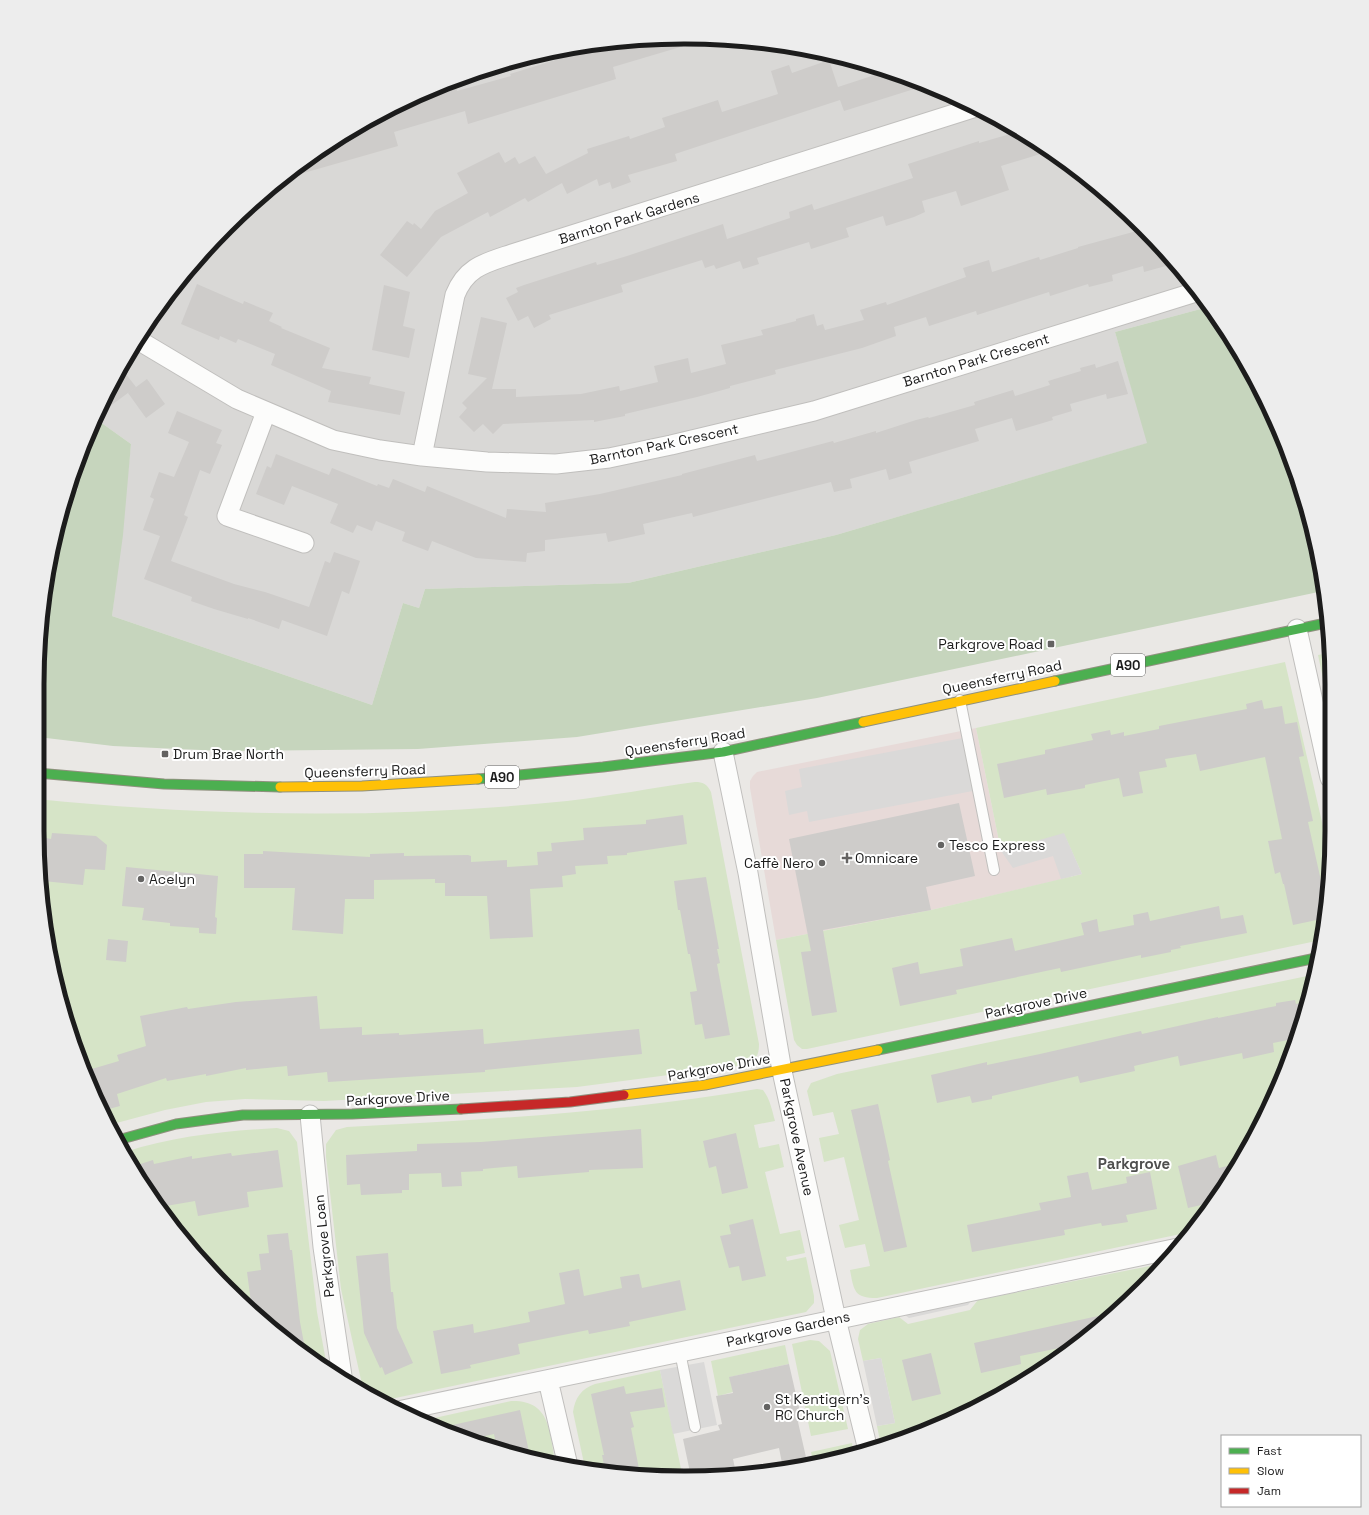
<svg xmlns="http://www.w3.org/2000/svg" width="1369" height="1515" viewBox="0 0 1369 1515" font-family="'Space Grotesk',sans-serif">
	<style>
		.residential { fill: #d9d8d6 }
		.commercial { fill: #e7dad8 }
		.grass { fill: #d6e4c7 }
		.forest { fill: #c6d5bd }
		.parking { fill: #dad9d8 }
		.building { fill: #ceccca }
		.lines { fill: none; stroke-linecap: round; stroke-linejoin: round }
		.lane-casing { stroke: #c0bfbd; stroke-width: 12 }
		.street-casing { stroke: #c0bfbd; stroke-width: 21 }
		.fast-casing { stroke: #90917f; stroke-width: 11 }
		.slow-casing { stroke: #90917f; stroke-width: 11 }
		.jam-casing { stroke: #90917f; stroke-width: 11 }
		.lane { stroke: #fcfcfb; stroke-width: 10 }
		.street { stroke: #fcfcfb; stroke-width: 19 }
		.fast { stroke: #4caf50; stroke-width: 9 }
		.slow { stroke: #ffc107; stroke-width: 9 }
		.jam { stroke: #c62828; stroke-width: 9 }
		.poi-dot { fill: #646362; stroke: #fff; stroke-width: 1.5 }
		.labels { text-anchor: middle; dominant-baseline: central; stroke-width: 4; stroke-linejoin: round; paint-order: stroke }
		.shield { fill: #fff; stroke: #606060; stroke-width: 1 }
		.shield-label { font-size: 13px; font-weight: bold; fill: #1c1c1c }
		.street-label { font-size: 14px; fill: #1c1c1c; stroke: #fff }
		.poi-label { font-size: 14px; fill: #1c1c1c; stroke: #fff; text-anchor: start }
		.neighbourhood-label { font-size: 15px; font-weight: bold; fill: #4f4f4f; stroke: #fff }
		.rim { fill: none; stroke: #1c1c1c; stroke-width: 5 }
	</style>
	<rect width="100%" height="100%" fill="#eae8e5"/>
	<path class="residential" d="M 684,37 L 811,49 L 932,86 L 1044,146 L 1142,226 L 1208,307 L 1115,332 L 1148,443 L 836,535 L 628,583 L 425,589 L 419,608 L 403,603 L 372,705 L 112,616 L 131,444 L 96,419 L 146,325 L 226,227 L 325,146 L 437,86 L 558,49 Z"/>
	<path class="commercial" d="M 976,728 L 1001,851 L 1064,833 L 1071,877 L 931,910 L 776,940 L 750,788 L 750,781 L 753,776 L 757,772 Z"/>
	<path class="grass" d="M 1329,653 L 1332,684 L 1331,716 L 1318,655 Z
		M 1285,662 L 1328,848 L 1326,915 L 1321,940 L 807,1049 L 802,1049 L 797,1045 L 794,1040 L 776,940 L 931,910 L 1082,874 L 1064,834 L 1001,851 L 976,728 Z
		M 695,782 C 703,782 707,784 711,792 L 759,1044 C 759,1056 756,1060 745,1065 L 577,1087 L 324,1101 L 245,1099 L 206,1102 L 165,1110 L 109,1125 L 104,1117 L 71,1038 L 49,957 L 37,831 L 37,799 C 213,817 391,819 567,801 C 610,796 652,788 695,782 Z
		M 1312,975 L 1298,1038 L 1245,1154 L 1190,1232 L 877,1298 C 854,1298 854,1291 850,1270 L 870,1266 L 865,1244 L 845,1248 L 839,1225 L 859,1220 L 844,1157 L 824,1162 L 819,1138 L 839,1134 L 833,1112 L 813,1116 L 807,1091 L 811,1083 L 837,1074 Z
		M 757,1089 L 763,1090 C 770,1099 772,1110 775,1121 L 754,1125 L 759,1148 L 779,1144 L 784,1167 L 765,1172 L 780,1234 L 800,1230 L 805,1253 L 786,1257 L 787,1261 L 806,1257 L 814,1296 L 814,1303 L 806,1312 L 381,1401 L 363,1389 L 341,1289 L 326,1157 L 326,1144 L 336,1130 L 347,1127 C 485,1120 622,1112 757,1089 Z
		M 277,1128 L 289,1131 L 297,1142 L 317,1312 L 327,1367 L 290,1344 L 226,1288 L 171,1225 L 125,1152 C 175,1136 226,1131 277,1128 Z
		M 1165,1263 L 1078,1344 L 971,1411 L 902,1440 L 906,1438 L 905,1432 L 888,1435 L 889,1439 L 880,1441 L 877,1426 L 895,1423 L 881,1358 L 863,1361 L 858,1339 L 860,1330 L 868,1324 L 899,1317 L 908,1324 L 970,1310 L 978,1300 Z
		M 810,1340 L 819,1341 L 830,1351 L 848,1429 L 811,1436 L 792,1344 Z
		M 785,1345 L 789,1364 L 730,1377 L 733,1392 L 718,1396 L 711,1361 Z
		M 660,1370 L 683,1478 L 585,1468 L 573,1412 C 575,1398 581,1389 595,1384 Z
		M 511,1401 C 552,1400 549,1433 556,1465 L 477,1444 L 421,1421 Z
		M 852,1443 L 854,1454 L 814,1465 L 811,1452 Z"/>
	<path class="forest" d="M 1208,307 L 1223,325 L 1283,437 L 1320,558 L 1323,591 L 817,698 L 577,737 L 418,749 L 223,751 L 113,746 L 38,737 L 38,642 L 49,558 L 64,509 L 78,489 L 74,479 L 86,437 L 96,419 L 131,444 L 123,535 L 112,616 L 372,705 L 403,603 L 419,608 L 425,589 L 628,583 L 836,535 L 1147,443 L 1115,332 Z"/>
	<path class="parking" d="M 968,737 L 978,790 L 809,822 L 807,811 L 789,815 L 785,791 L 802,787 L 799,769 Z
		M 1064,833 L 1082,874 L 1061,879 L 1053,856 L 1013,868 L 1001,851 Z
		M 975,1296 L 968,1305 L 909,1318 L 901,1312 Z
		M 881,1358 L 895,1423 L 877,1426 L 863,1361 Z
		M 704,1362 L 717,1425 L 673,1434 L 660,1370 Z"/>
	<path class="building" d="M 686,37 L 687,45 L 613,67 L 616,79 L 468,124 L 465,111 L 394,132 L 398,146 L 286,178 L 325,146 L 387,113 L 402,109 L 401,105 L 429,90 L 455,83 L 457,91 L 511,76 L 510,74 L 604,45 Z
		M 829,60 L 838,87 L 884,72 L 927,85 L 844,111 L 840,100 L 675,154 L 677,161 L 628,175 L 631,182 L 612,189 L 610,182 L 599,186 L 597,179 L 567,194 L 562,183 L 528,202 L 525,198 L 490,217 L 488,212 L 441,237 L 407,277 L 380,255 L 407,221 L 413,225 L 414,223 L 421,229 L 435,211 L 468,193 L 457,173 L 499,152 L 505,163 L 515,157 L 519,164 L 535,156 L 546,174 L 588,153 L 587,149 L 629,136 L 630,139 L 665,127 L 662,118 L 718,100 L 722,112 L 778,94 L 771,71 L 789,65 L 792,73 Z
		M 1017,132 L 1050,151 L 1001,166 L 1009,190 L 961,206 L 956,191 L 922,201 L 925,212 L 914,217 L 886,226 L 883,216 L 846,228 L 849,237 L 811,249 L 809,242 L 757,258 L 759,264 L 743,269 L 740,261 L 716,269 L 714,265 L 705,268 L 702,260 L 621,285 L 623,292 L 549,315 L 551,319 L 534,328 L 528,316 L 518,321 L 506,298 L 518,292 L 516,288 L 524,285 L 596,262 L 597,265 L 627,256 L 723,224 L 727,239 L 790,218 L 789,212 L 812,204 L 814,210 L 913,178 L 908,164 L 979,141 L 979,143 Z
		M 1144,229 L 1173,264 L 1144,272 L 1143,266 L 1112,275 L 1113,281 L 1089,287 L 1088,284 L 1050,296 L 1049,292 L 977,315 L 976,311 L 929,326 L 926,317 L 894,327 L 896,336 L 862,348 L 775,370 L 776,374 L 730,386 L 730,388 L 697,397 L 625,414 L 625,416 L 594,422 L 594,420 L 503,424 L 493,434 L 483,424 L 474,432 L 459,417 L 467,408 L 462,403 L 487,378 L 468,374 L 481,317 L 507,323 L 492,389 L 516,389 L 516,397 L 581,394 L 619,386 L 620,391 L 658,382 L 654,366 L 688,358 L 691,373 L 726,364 L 721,345 L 763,335 L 761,330 L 796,321 L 796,319 L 814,314 L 817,326 L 823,324 L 825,330 L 864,320 L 860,310 L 886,302 L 887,305 L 966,277 L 963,268 L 989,260 L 992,272 L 1039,257 L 1040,260 L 1078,248 L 1078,247 Z
		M 197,284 L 243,304 L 244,301 L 273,313 L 269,321 L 282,327 L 281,328 L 330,348 L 322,368 L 371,377 L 369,384 L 405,392 L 400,415 L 328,402 L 331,391 L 271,365 L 275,354 L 238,339 L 236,343 L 220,336 L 219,340 L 181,324 Z
		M 384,285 L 410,292 L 403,326 L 415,329 L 409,358 L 372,350 Z
		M 1118,361 L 1128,394 L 1107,399 L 1106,394 L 1070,404 L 1072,411 L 1052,417 L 1053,420 L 1016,431 L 1012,418 L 975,429 L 979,441 L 909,462 L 912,473 L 889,480 L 886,469 L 850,479 L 852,488 L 834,492 L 831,482 L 693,517 L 692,513 L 643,524 L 645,534 L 608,542 L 606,533 L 545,540 L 545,551 L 527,553 L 526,562 L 476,558 L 432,541 L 428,551 L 402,541 L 405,532 L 376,521 L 372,531 L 357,525 L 353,533 L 330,523 L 338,504 L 292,486 L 284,505 L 256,494 L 267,466 L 271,468 L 276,454 L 329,475 L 332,468 L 377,486 L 378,484 L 389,488 L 393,479 L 425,492 L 427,486 L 506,518 L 507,509 L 546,512 L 545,503 L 600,494 L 682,475 L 682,474 L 755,455 L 757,461 L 833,441 L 834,443 L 876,431 L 876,433 L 916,420 L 928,417 L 929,418 L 975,405 L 974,402 L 1013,390 L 1015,396 L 1050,385 L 1048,381 L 1081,371 L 1080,368 L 1095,364 L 1096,368 Z
		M 122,369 L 136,387 L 98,415 L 118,378 Z
		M 147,379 L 165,404 L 146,418 L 128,393 Z
		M 177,411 L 222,430 L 216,443 L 222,445 L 210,474 L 200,470 L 184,515 L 188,517 L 171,561 L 234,584 L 265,592 L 309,607 L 325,561 L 330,563 L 334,552 L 360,561 L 349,594 L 342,591 L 327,636 L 282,620 L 279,629 L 248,618 L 248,619 L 214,609 L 191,601 L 192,597 L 144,579 L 160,536 L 143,530 L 154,499 L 150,497 L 159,472 L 174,477 L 189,442 L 168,433 Z
		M 1262,700 L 1264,709 L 1282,706 L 1285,724 L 1297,722 L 1304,756 L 1299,757 L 1313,821 L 1308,822 L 1327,908 L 1326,918 L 1293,925 L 1284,884 L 1283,884 L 1280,872 L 1275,874 L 1268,841 L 1282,839 L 1265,757 L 1200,771 L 1196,754 L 1165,759 L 1167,767 L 1139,772 L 1143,793 L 1123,797 L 1119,778 L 1085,785 L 1085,788 L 1047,795 L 1046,789 L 1004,798 L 997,764 L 1045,754 L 1045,750 L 1093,740 L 1091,734 L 1110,730 L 1111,735 L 1124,732 L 1124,736 L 1159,729 L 1159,726 L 1247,709 L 1246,704 Z
		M 959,803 L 975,876 L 926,887 L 931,910 L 823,930 L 837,1012 L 812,1016 L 801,952 L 811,951 L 789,839 Z
		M 683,815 L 687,844 L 627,853 L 627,855 L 607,856 L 608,864 L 575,866 L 576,874 L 562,876 L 563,887 L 530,889 L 533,937 L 490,939 L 487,896 L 445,896 L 445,883 L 435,883 L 435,879 L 374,880 L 374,899 L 345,899 L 343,934 L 292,930 L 295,888 L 244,888 L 244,854 L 263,854 L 263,851 L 370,857 L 370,854 L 404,853 L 404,856 L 468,855 L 471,856 L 471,862 L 507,860 L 507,867 L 538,865 L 537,852 L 552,851 L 551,843 L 584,840 L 583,828 L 646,824 L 646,820 Z
		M 52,833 L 96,836 L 107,845 L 105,870 L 85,869 L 83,885 L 43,881 L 46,838 L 51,839 Z
		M 126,867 L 218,876 L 215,917 L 217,918 L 216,934 L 199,933 L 199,928 L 170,926 L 170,923 L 142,920 L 144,908 L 122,906 Z
		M 706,877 L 719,949 L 717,949 L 720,963 L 717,964 L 730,1035 L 705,1039 L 702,1024 L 695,1025 L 690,992 L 697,991 L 690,954 L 688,954 L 680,910 L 678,910 L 674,881 Z
		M 1219,906 L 1221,919 L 1243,915 L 1247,933 L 1180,946 L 1181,948 L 1171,950 L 1171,952 L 1141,958 L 1141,955 L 1061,972 L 1060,968 L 956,990 L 957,994 L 900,1006 L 892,968 L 918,962 L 920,974 L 963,966 L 960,949 L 1012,938 L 1015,951 L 1084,935 L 1081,923 L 1097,919 L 1099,932 L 1134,925 L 1133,915 L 1148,912 L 1150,921 Z
		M 108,939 L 128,941 L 126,962 L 106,960 Z
		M 317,996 L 320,1029 L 362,1027 L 362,1035 L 399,1033 L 399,1035 L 483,1029 L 484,1044 L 639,1029 L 642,1054 L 485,1070 L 485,1072 L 328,1082 L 327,1072 L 288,1076 L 287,1066 L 246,1070 L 246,1068 L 206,1076 L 206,1074 L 167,1081 L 166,1078 L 117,1094 L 120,1106 L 101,1111 L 85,1071 L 119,1061 L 117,1055 L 146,1046 L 140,1016 L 187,1007 L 188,1009 L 236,1002 Z
		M 1295,1000 L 1296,1004 L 1306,1002 L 1298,1038 L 1273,1043 L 1274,1052 L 1243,1059 L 1242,1053 L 1180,1066 L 1178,1056 L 1134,1066 L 1135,1071 L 1080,1083 L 1078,1076 L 992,1096 L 992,1099 L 972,1103 L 970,1096 L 937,1103 L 931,1075 L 987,1062 L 987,1065 L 1040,1054 L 1141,1031 L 1142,1034 L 1218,1017 L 1218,1018 L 1276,1006 L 1276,1003 Z
		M 878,1104 L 890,1160 L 888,1161 L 907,1247 L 884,1252 L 851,1110 Z
		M 641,1129 L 643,1168 L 589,1170 L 589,1172 L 518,1178 L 517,1166 L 483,1169 L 483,1171 L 461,1172 L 462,1186 L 442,1187 L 441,1173 L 409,1174 L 409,1190 L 402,1190 L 402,1193 L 361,1195 L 360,1184 L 347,1185 L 346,1155 L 417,1151 L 417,1144 L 481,1142 Z
		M 736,1133 L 748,1188 L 722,1194 L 716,1166 L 709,1168 L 703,1141 Z
		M 278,1150 L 283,1187 L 247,1192 L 249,1207 L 198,1216 L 195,1201 L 160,1207 L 134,1166 L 153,1160 L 154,1164 L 192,1156 L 192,1159 L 231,1153 L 232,1156 Z
		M 1216,1155 L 1219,1168 L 1239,1163 L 1210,1203 L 1188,1208 L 1178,1166 Z
		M 1088,1172 L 1092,1190 L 1127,1183 L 1126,1177 L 1150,1172 L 1157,1209 L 1126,1215 L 1128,1222 L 1102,1226 L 1101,1223 L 1064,1230 L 1065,1235 L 972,1252 L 967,1225 L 1041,1210 L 1039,1203 L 1071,1197 L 1067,1176 Z
		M 753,1219 L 766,1276 L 742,1281 L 739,1266 L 729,1268 L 720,1236 L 731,1234 L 729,1225 Z
		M 288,1233 L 290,1250 L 292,1250 L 300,1322 L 306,1354 L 290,1344 L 252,1310 L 247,1272 L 261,1270 L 259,1254 L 269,1253 L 267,1235 Z
		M 388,1253 L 391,1292 L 393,1292 L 397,1328 L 413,1363 L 385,1375 L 382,1367 L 380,1368 L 364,1333 L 356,1256 Z
		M 579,1269 L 584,1296 L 622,1288 L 620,1277 L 639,1274 L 642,1288 L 680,1280 L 686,1310 L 629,1322 L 630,1326 L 589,1334 L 588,1330 L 518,1344 L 520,1354 L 470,1365 L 471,1368 L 441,1374 L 433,1331 L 473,1324 L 474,1333 L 530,1322 L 528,1312 L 565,1304 L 559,1273 Z
		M 1112,1313 L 1079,1344 L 1020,1356 L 1021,1364 L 981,1373 L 974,1343 Z
		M 931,1353 L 941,1394 L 912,1401 L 902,1360 Z
		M 789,1364 L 802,1421 L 798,1422 L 808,1466 L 783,1468 L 779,1448 L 733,1459 L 736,1473 L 691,1477 L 683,1439 L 720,1430 L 718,1425 L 722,1424 L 716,1396 L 733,1393 L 729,1377 Z
		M 624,1386 L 626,1394 L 662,1388 L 665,1407 L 630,1412 L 634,1427 L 631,1428 L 640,1474 L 605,1470 L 602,1455 L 604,1455 L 591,1394 Z
		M 520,1410 L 529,1452 L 516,1454 L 497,1449 L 494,1434 L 468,1440 L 439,1428 Z"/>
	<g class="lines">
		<g class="lane-casing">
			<path id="lane" d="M 960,700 L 994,870
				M 680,1352 L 695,1427"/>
		</g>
		<g class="street-casing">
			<path id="street" d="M 138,340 L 237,399 L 333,440 L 380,450 L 422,456 L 487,462 L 556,464 L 609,458 L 671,445 L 814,411 L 1196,292
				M 266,412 L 227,516 L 304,543
				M 422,456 L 455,295 C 466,267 485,263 512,254 L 973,108
				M 1297,629 L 1330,778
				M 723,752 L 748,873 L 782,1071 L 836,1319 L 868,1450
				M 310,1115 L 323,1247 L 342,1376
				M 548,1380 L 568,1466
				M 398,1411 L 1178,1248"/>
		</g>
		<g class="fast-casing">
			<path id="fast" d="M 1055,681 L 1326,623
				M 37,773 L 164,784 L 280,787
				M 478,779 L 603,767 L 723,752 L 863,722
				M 878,1050 L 1316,958
				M 118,1140 L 176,1124 L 243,1115 L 352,1114 L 461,1109"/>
		</g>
		<g class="slow-casing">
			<path id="slow" d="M 863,722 L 1055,681
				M 280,787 L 362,786 L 478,779
				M 624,1095 L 705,1085 L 878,1050"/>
		</g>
		<g class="jam-casing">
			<path id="jam" d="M 461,1109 L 570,1102 L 624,1095"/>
		</g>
		<use href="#lane" class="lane"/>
		<use href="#street" class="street"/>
		<use href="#fast" class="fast"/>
		<use href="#slow" class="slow"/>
		<use href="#jam" class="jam"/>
	</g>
	<g class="poi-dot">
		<rect x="1047" y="640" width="8" height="8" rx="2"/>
		<rect x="161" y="750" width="8" height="8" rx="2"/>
		<circle cx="941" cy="845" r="4"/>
		<path d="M845 852h4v4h4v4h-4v4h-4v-4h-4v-4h4z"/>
		<circle cx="822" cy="863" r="4"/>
		<circle cx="141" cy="879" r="4"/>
		<circle cx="767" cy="1407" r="4"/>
	</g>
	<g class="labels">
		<g class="shield">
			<rect x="1111" y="654" width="34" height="22" rx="3"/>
			<rect x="485" y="766" width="34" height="22" rx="3"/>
		</g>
		<g class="shield-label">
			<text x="1128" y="665">A90</text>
			<text x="502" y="777">A90</text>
		</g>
		<g class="street-label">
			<text transform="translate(629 218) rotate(-17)">Barnton Park Gardens</text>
			<text transform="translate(976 360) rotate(-17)">Barnton Park Crescent</text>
			<text transform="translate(664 444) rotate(-12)">Barnton Park Crescent</text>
			<text transform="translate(1002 677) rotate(-12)">Queensferry Road</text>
			<text transform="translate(685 742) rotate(-9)">Queensferry Road</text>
			<text transform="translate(365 771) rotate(-2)">Queensferry Road</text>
			<text transform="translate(1036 1003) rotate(-12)">Parkgrove Drive</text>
			<text transform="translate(719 1067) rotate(-10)">Parkgrove Drive</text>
			<text transform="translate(398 1098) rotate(-3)">Parkgrove Drive</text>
			<text transform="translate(797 1137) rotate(78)">Parkgrove Avenue</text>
			<text transform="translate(324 1246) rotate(-96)">Parkgrove Loan</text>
			<text transform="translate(788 1329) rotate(-12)">Parkgrove Gardens</text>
		</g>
		<g class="poi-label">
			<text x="1043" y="644" text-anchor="end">Parkgrove Road</text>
			<text x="173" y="754">Drum Brae North</text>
			<text x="949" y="845">Tesco Express</text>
			<text x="855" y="858">Omnicare</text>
			<text x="814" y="863" text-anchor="end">Caffè Nero</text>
			<text x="149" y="879">Acelyn</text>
			<text x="775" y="1399">St Kentigern’s<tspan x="775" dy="16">RC Church</tspan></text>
		</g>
		<g class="neighbourhood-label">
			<text x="1134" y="1163">Parkgrove</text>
		</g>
	</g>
	<path d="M0 0H1369V1515H0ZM684 44H685A640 640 0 0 1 1325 684V831A640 640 0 0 1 685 1471H684A640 640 0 0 1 44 831V684A640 640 0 0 1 684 44Z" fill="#ededed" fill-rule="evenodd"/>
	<path class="rim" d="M684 44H685A640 640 0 0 1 1325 684V831A640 640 0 0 1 685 1471H684A640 640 0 0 1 44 831V684A640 640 0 0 1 684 44Z"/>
	<rect x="1221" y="1435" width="140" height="72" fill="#ffffff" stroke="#a4a4a4"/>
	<rect x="1229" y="1448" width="20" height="6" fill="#4caf50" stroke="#a4a4a4"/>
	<text x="1257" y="1455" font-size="12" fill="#1c1c1c">Fast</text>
	<rect x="1229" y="1468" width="20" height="6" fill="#ffc107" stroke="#a4a4a4"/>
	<text x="1257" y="1475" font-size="12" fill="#1c1c1c">Slow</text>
	<rect x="1229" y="1488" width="20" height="6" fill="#c62828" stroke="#a4a4a4"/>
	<text x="1257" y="1495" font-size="12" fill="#1c1c1c">Jam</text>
</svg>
